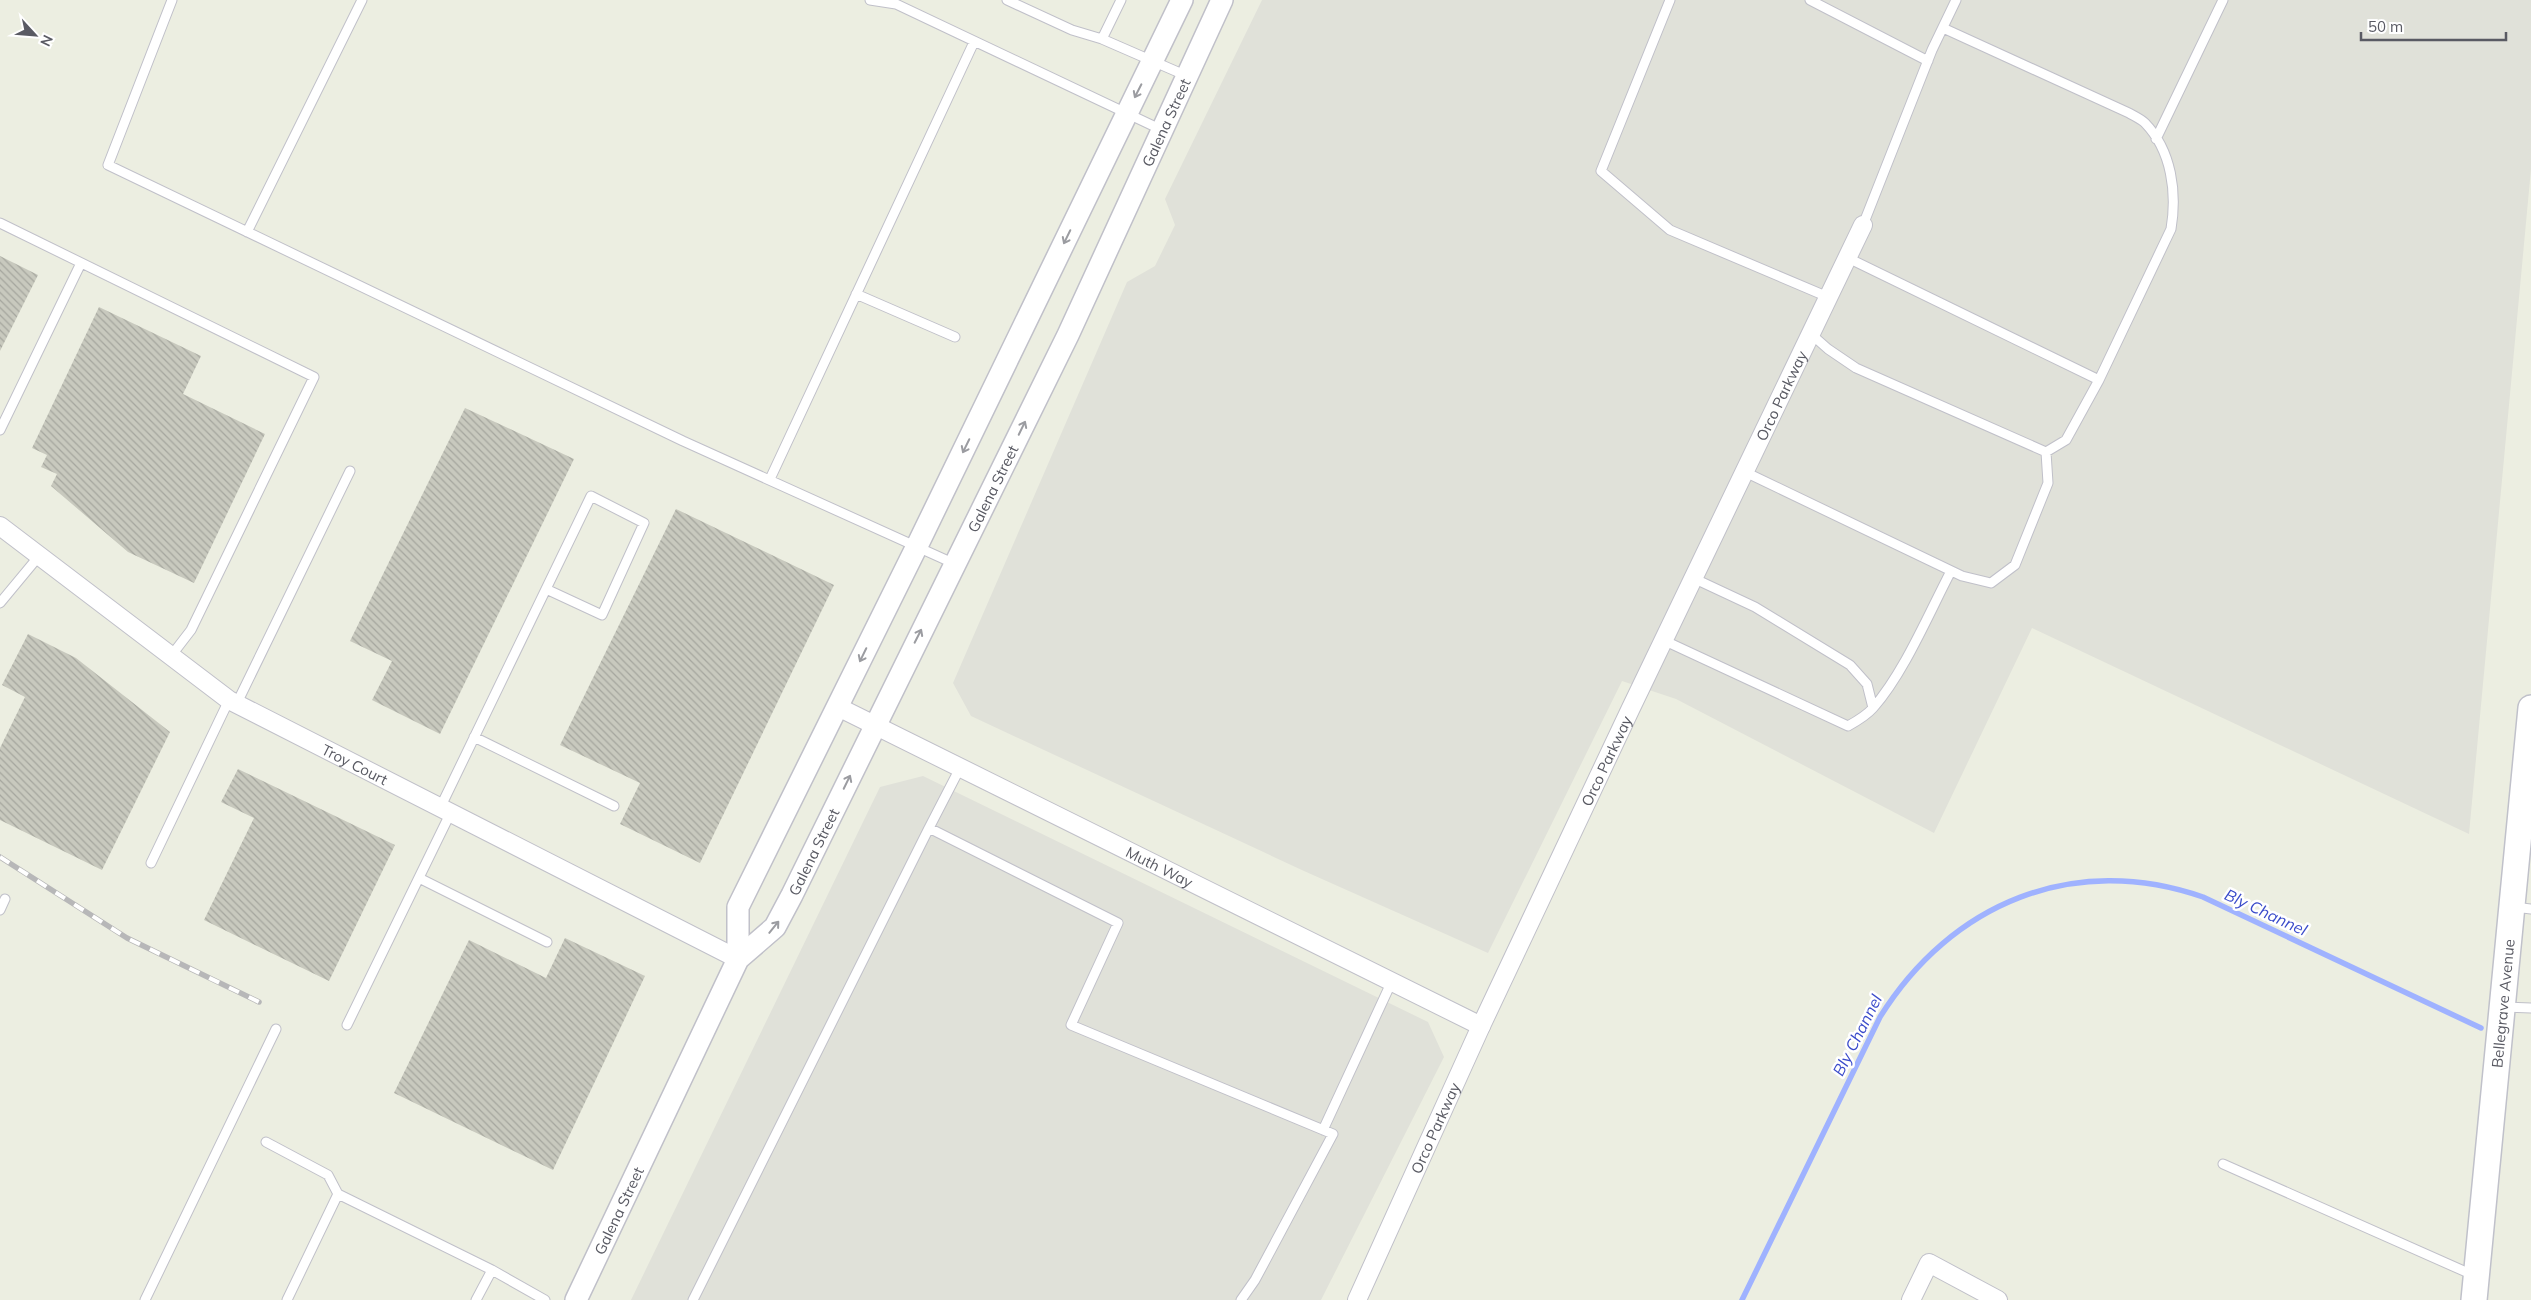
<svg xmlns="http://www.w3.org/2000/svg" width="2531" height="1300" viewBox="0 0 2531 1300" font-family="Mulish,sans-serif">
	<style>
		.industrial { fill: #e0e1d9 }
		.lines { fill: none; stroke-linecap: round; stroke-linejoin: round }
		.stream { stroke: #9fb2ff; stroke-width: 5.5 }
		.building { fill: url(#building-back-hatch) }
		.service-casing { stroke: #c0c0c9; stroke-width: 11 }
		.minor-casing { stroke: #c0c0c9; stroke-width: 20 }
		.tertiary-casing { stroke: #c0c0c9; stroke-width: 24 }
		.secondary-casing { stroke: #c0c1ca; stroke-width: 28 }
		.service { stroke: #fff; stroke-width: 9 }
		.minor { stroke: #fff; stroke-width: 18 }
		.tertiary { stroke: #fff; stroke-width: 21 }
		.secondary { stroke: #fff; stroke-width: 25 }
		.rail-casing { stroke: #b7b7b8; stroke-width: 5.5 }
		.rail { stroke: #fff; stroke-width: 4; stroke-dasharray: 11; stroke-linecap: butt }
		.oneway { stroke: #9b9ca1 }
		.labels { text-anchor: middle; dominant-baseline: central; stroke-width: 5; stroke-linejoin: round; paint-order: stroke }
		.street-label { font-size: 15px; fill: #595a63; stroke: #fff }
		.water-label { font-size: 16px; font-style: italic; fill: #3a4bca; stroke: #fff }
	</style>
	<defs>
		<pattern id="building-back-hatch" width="6" height="6" patternUnits="userSpaceOnUse" patternTransform="scale(1.25)"><rect width="6" height="6" fill="#c8c9be"/><path d="M-1 5l2 2M0 0l6 6M5-1l2 2" fill="none" stroke="#a5a69e"/></pattern>
	</defs>
	<rect width="100%" height="100%" fill="#eceee1"/>
	<path class="industrial" d="M 1262,0 L 2531,0 L 2531,169 L 2469,834 L 2032,628 L 1934,833 L 1676,699 L 1622,681 L 1488,953 L 1304,871 L 971,716 L 953,683 L 1127,282 L 1155,266 L 1175,225 L 1165,199 Z
		M 923,776 L 1428,1022 L 1444,1057 L 1321,1300 L 631,1300 L 880,787 Z"/>
	<g class="lines">
		<path class="stream" d="M 1742,1300 L 1880,1017 C 1951,903 2074,852 2203,897 L 2481,1028"/>
	</g>
	<path class="building" d="M 0,256 L 38,275 L 0,351 Z
		M 99,307 L 201,356 L 183,394 L 265,434 L 194,583 L 128,552 L 51,486 L 57,474 L 41,467 L 47,455 L 32,448 Z
		M 465,408 L 574,459 L 440,734 L 372,700 L 392,661 L 350,641 Z
		M 676,509 L 834,585 L 700,863 L 620,824 L 640,783 L 560,745 Z
		M 28,634 L 76,658 L 170,732 L 102,870 L 0,820 L 0,748 L 25,697 L 2,685 Z
		M 238,769 L 395,845 L 329,981 L 204,920 L 254,818 L 221,802 Z
		M 565,938 L 645,976 L 553,1170 L 394,1093 L 469,940 L 546,978 Z"/>
	<g class="lines">
		<g class="service-casing">
			<path id="service" d="M 172,0 L 108,165 L 683,441 L 955,564
				M 870,0 L 896,4 L 1162,130
				M 1007,0 L 1072,30 L 1102,39
				M 1121,0 L 1102,39 L 1187,76
				M 1670,0 L 1601,171 L 1670,230 L 1828,297
				M 1810,0 L 1928,61
				M 2156,139 L 2223,0
				M 0,223 L 314,377 L 191,630 L 171,656
				M 1863,225 L 1932,50 L 1956,0
				M 247,232 L 362,0
				M 1848,258 L 2099,380 L 2171,229 C 2177,193 2172,151 2145,123 C 2141,119 2134,116 2129,113 L 1943,28
				M 856,294 L 955,337
				M 1811,334 L 1828,349 L 1856,368 L 2046,452 L 2066,440 L 2099,380
				M 0,430 L 81,263
				M 1745,472 L 1962,576 L 1991,583 L 2015,565 L 2048,483 L 2046,452
				M 770,479 L 974,42
				M 1693,578 L 1755,607 L 1850,665 L 1867,684 L 1873,708
				M 0,603 L 39,556
				M 1663,640 L 1848,726 C 1857,721 1866,716 1873,708 C 1904,673 1929,613 1951,571
				M 237,703 L 350,471
				M 474,737 L 614,806
				M 441,806 C 491,702 541,599 591,496 L 644,523 L 602,615 L 546,589
				M 929,828 L 960,768
				M 151,863 L 229,700
				M 419,878 L 547,942
				M 2514,907 L 2531,909
				M 0,910 L 5,899
				M 2504,1007 L 2531,1008
				M 347,1025 L 451,812
				M 1323,1130 L 1392,981
				M 266,1142 L 328,1175 L 338,1194
				M 2223,1164 L 2473,1275
				M 145,1300 L 276,1029
				M 287,1300 L 338,1194 L 492,1270 L 545,1300
				M 476,1300 L 492,1270
				M 693,1300 L 929,828 L 1118,923 L 1071,1025 L 1333,1134 L 1255,1280 L 1241,1300"/>
		</g>
		<g class="minor-casing">
			<g id="minor">
				<path id="s1" d="M 0,526 L 229,700 L 738,959"/>
				<path id="s2" d="M 838,707 L 1481,1026"/>
				<path id="s3" d="M 1357,1300 L 1481,1026 L 1630,710 L 1863,225"/>
				<path d="M 1911,1300 L 1929,1263 L 1998,1300"/>
			</g>
		</g>
		<g class="tertiary-casing">
			<g id="tertiary">
				<path d="M 738,959 L 738,907 L 917,546 L 1182,0"/>
				<path id="s4" d="M 576,1300 L 738,959 L 775,927 L 792,895 L 1068,335 L 1222,0"/>
			</g>
		</g>
		<g class="secondary-casing">
			<g id="secondary">
				<path id="s5" d="M 2474,1300 L 2531,708"/>
			</g>
		</g>
		<use href="#service" class="service"/>
		<use href="#minor" class="minor"/>
		<use href="#tertiary" class="tertiary"/>
		<use href="#secondary" class="secondary"/>
		<g class="rail-casing">
			<path id="rail" d="M 0,857 L 127,938 L 259,1002"/>
		</g>
		<use href="#rail" class="rail"/>
	</g>
	<defs><path id="oneway-shaft" d="M-6 0H5M1.5-3L5.5 0L1.5 3" fill="none" stroke-width="1.6" stroke-linecap="round" stroke-linejoin="round" transform="scale(1.25)"/></defs>
	<g class="oneway">
		<use href="#oneway-shaft" transform="translate(1138 91) rotate(117)"/>
		<use href="#oneway-shaft" transform="translate(1067 237) rotate(116)"/>
		<use href="#oneway-shaft" transform="translate(1022 428) rotate(-64)"/>
		<use href="#oneway-shaft" transform="translate(966 446) rotate(116)"/>
		<use href="#oneway-shaft" transform="translate(918 636) rotate(-63)"/>
		<use href="#oneway-shaft" transform="translate(863 655) rotate(116)"/>
		<use href="#oneway-shaft" transform="translate(847 782) rotate(-64)"/>
		<use href="#oneway-shaft" transform="translate(774 927) rotate(-51)"/>
	</g>
	<g class="labels">
		<g class="street-label">
			<text stroke="none"><textPath href="#s4" startOffset="1321">Galena Street</textPath></text>
			<text stroke="none"><textPath href="#s3" startOffset="999">Orco Parkway</textPath></text>
			<text stroke="none"><textPath href="#s4" startOffset="916">Galena Street</textPath></text>
			<text stroke="none"><textPath href="#s3" startOffset="594">Orco Parkway</textPath></text>
			<text stroke="none"><textPath href="#s1" startOffset="429">Troy Court</textPath></text>
			<text stroke="none"><textPath href="#s4" startOffset="511">Galena Street</textPath></text>
			<text stroke="none"><textPath href="#s2" startOffset="359">Muth Way</textPath></text>
			<text stroke="none"><textPath href="#s5" startOffset="298">Bellegrave Avenue</textPath></text>
			<text stroke="none"><textPath href="#s3" startOffset="189">Orco Parkway</textPath></text>
			<text stroke="none"><textPath href="#s4" startOffset="99">Galena Street</textPath></text>
		</g>
		<g class="water-label">
			<text transform="translate(2266 912) rotate(25)">Bly Channel</text>
			<text transform="translate(1857 1035) rotate(-63)">Bly Channel</text>
		</g>
	</g>
	<g transform="translate(35 35) rotate(116)" stroke="#ffffff" stroke-width="4" paint-order="stroke">
	<path d="M0-4L9 19L0 12L-9 19Z" fill="#595a63"/>
	<text y="-8" font-size="14" font-weight="bold" text-anchor="middle" fill="#595a63">N</text>
	</g>
	<path d="M2361 32v8h145v-8" fill="none" stroke="#595a63" stroke-width="2.5"/>
	<text x="2368" y="32" font-size="15" fill="#595a63" stroke="#ffffff" stroke-width="4" paint-order="stroke">50 m</text>
</svg>
